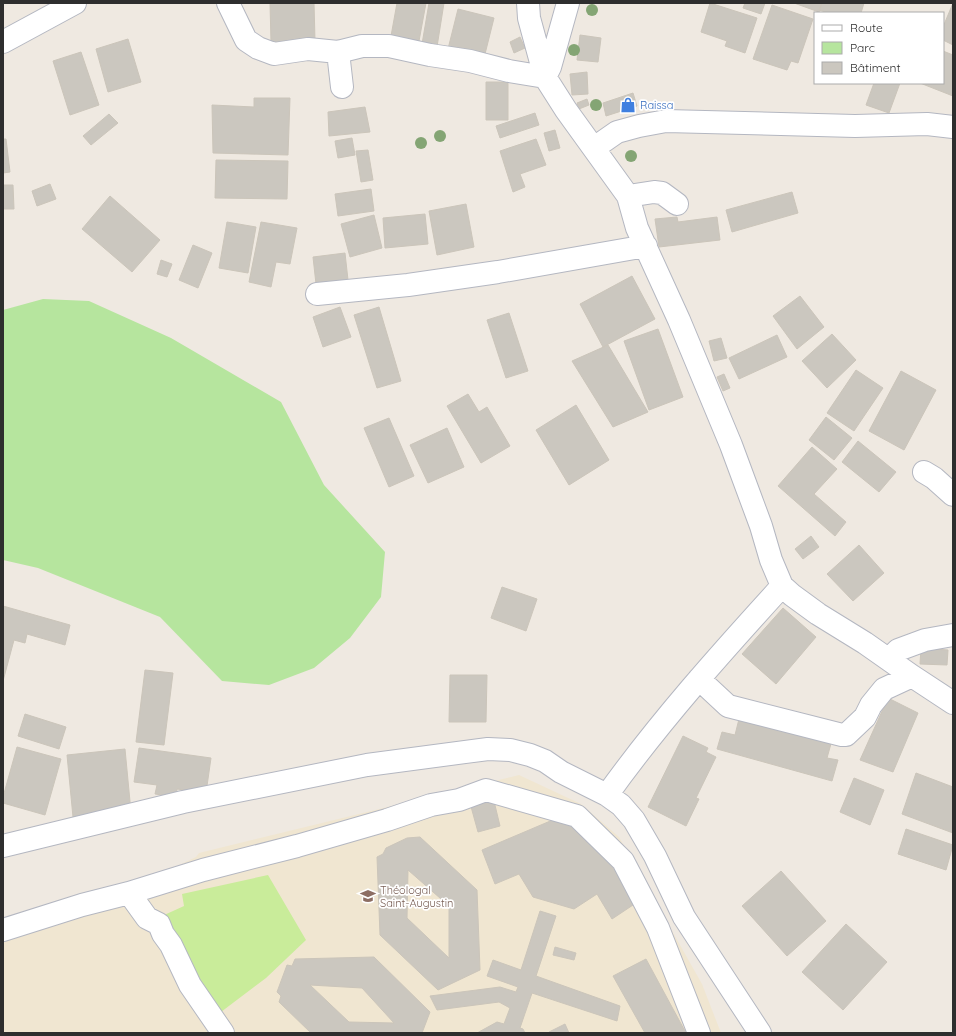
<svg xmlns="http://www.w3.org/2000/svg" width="956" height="1036" viewBox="0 0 956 1036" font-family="Quicksand,sans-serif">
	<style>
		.education { fill: #f0e6d1 }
		.green { fill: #b6e59e }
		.pitch { fill: #c9ec9a }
		.building { fill: #cbc7bf; stroke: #cbc5ba; fill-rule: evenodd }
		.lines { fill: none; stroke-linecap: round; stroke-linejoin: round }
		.street-casing { stroke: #b4b7c1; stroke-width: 24 }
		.street { stroke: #fff; stroke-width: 22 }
		.tree { fill: #84a574 }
		.labels { text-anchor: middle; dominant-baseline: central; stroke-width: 3.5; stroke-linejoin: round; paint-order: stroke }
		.shop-label { font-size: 11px; fill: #366cbe; stroke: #fff; text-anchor: start }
		.education-label { font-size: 11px; fill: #785e54; stroke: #fff; text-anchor: start }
	</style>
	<rect width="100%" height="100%" fill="#efe9e1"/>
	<path class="education" d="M 519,775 L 581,804 L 619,837 L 702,984 L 721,1033 L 3,1033 L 3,920 L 165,872 L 196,857 L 199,853 Z"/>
	<path class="green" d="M 43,299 L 89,301 L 171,338 L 281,402 L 324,485 L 385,552 L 381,597 L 350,638 L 314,668 L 269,685 L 222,681 L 160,617 L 38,568 L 3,560 L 3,310 Z"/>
	<path class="pitch" d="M 268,875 L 306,940 L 266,978 L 217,1015 L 162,916 L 184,906 L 182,894 Z"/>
	<path class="building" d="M 270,3 L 314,3 L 315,41 L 271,42 Z
		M 397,3 L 426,3 L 419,41 L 391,36 Z
		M 429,3 L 444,3 L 436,53 L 421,50 Z
		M 710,3 L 757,18 L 745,53 L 725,46 L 727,41 L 701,32 Z
		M 745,3 L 765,3 L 761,14 L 743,8 Z
		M 794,3 L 822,3 L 819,12 Z
		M 822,3 L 864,3 L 861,13 L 829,13 L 819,10 Z
		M 953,3 L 953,45 L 943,40 L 943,27 Z
		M 772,5 L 813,19 L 798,63 L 791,61 L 787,70 L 753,59 Z
		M 458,9 L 494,18 L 484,58 L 448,49 Z
		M 580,35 L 601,38 L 598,62 L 577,60 Z
		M 520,37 L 525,48 L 514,53 L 510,42 Z
		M 128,39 L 141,82 L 108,92 L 96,49 Z
		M 943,51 L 953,55 L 953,96 L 920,83 L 943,83 Z
		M 81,52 L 99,105 L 70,115 L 53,61 Z
		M 587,72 L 588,94 L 572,95 L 570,74 Z
		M 486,82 L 508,82 L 508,120 L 486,120 Z
		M 874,83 L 900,83 L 889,113 L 866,105 Z
		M 633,93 L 637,106 L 606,116 L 603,103 Z
		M 254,98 L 290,98 L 288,155 L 213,153 L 212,105 L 254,107 Z
		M 587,99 L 589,105 L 579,109 L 577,103 Z
		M 365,107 L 370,132 L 329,136 L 328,112 Z
		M 535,113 L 539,125 L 500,138 L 496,126 Z
		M 109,114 L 118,123 L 91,145 L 83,136 Z
		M 555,130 L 560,148 L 549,151 L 544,133 Z
		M 352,138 L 355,155 L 338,158 L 335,141 Z
		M 3,139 L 6,139 L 10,172 L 3,173 Z
		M 536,139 L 546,165 L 520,174 L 525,187 L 513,192 L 500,151 Z
		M 368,150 L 373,180 L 361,182 L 356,151 Z
		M 216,160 L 288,161 L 287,199 L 215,198 Z
		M 50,184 L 56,199 L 37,206 L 32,191 Z
		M 3,185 L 13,185 L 14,209 L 3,209 Z
		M 371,189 L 374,211 L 338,216 L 335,194 Z
		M 792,192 L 798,213 L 732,232 L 726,210 Z
		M 110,196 L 160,240 L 132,272 L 82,229 Z
		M 466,204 L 474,247 L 437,255 L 429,211 Z
		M 425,214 L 428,244 L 385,248 L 383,218 Z
		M 374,215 L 382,248 L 350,257 L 341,224 Z
		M 677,217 L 678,222 L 717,217 L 720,240 L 659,247 L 655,219 Z
		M 227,222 L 256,227 L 248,273 L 219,268 Z
		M 261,222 L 297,228 L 290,264 L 276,262 L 271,287 L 249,282 Z
		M 193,245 L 212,253 L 198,288 L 179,280 Z
		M 345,253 L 349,289 L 317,293 L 313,257 Z
		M 161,260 L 172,264 L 167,277 L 157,274 Z
		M 632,276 L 655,319 L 603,347 L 580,304 Z
		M 800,296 L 824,327 L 797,349 L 773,316 Z
		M 340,307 L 351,337 L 323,347 L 313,317 Z
		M 379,307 L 401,381 L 377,388 L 354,315 Z
		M 509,313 L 528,371 L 506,378 L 487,320 Z
		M 658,329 L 683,397 L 649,410 L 624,341 Z
		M 832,334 L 856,360 L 827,388 L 802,361 Z
		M 777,335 L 787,357 L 739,379 L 729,358 Z
		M 721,338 L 727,358 L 714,361 L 709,341 Z
		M 608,345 L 648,412 L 613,427 L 572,361 Z
		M 856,370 L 883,388 L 854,431 L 827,413 Z
		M 901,371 L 936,390 L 904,450 L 869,431 Z
		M 724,374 L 730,388 L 723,391 L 717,377 Z
		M 468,394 L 479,412 L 487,407 L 510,446 L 481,463 L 447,406 Z
		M 576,405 L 609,460 L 569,485 L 536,430 Z
		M 826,417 L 852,438 L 834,460 L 809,440 Z
		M 389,418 L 414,476 L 389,487 L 364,428 Z
		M 447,428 L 464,467 L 428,483 L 410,445 Z
		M 858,441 L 896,472 L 879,492 L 842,462 Z
		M 812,447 L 837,469 L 814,494 L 846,522 L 835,536 L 778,486 Z
		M 811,536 L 819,547 L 803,559 L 795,549 Z
		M 859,545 L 884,573 L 853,601 L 827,574 Z
		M 502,587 L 537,599 L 526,631 L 491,618 Z
		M 3,606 L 70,625 L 65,645 L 27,634 L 25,643 L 14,640 L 3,681 Z
		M 783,608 L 816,637 L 776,684 L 742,654 Z
		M 921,648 L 948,650 L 947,665 L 920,664 Z
		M 145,670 L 173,673 L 164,745 L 136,742 Z
		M 450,675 L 487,675 L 486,722 L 449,722 Z
		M 888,698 L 918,713 L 893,772 L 860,760 Z
		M 25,714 L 66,727 L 59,749 L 18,736 Z
		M 740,715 L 832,740 L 827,758 L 838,760 L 832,781 L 717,749 L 722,732 L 735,735 Z
		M 683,736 L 708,748 L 706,752 L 716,757 L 696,798 L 699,799 L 686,826 L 648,807 Z
		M 17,747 L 61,759 L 45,815 L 3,803 L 3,797 Z
		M 139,748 L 211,758 L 206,793 L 177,789 L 176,797 L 155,794 L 157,785 L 134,782 Z
		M 125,749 L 131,812 L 73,817 L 67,755 Z
		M 916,773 L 953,787 L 953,833 L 902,814 Z
		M 854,778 L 884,790 L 870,825 L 840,812 Z
		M 493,797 L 500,826 L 478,832 L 470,803 Z
		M 555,819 L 596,828 L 639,901 L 612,919 L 597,894 L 574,909 L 533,897 L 519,874 L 495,884 L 482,850 Z
		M 906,829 L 953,845 L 946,870 L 898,854 Z
		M 420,837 L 477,890 L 480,970 L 438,990 L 380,935 L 377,857 L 383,854 L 386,848 L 407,838 ZM 408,870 L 449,906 L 449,958 L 407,918 Z
		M 781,871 L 826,921 L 787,956 L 742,906 Z
		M 540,911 L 556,916 L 536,976 L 620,1006 L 617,1021 L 532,993 L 520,1028 L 523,1029 L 525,1033 L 477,1033 L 497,1022 L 504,1024 L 510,1008 L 499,1002 L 437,1010 L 430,996 L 500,987 L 516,992 L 518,987 L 487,976 L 493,960 L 521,970 Z
		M 846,924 L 887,962 L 843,1010 L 802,972 Z
		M 555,947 L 576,953 L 574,960 L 553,955 Z
		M 374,957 L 430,1012 L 422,1033 L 311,1033 L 279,1002 L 281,996 L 277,992 L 287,965 L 292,966 L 295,959 ZM 310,985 L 362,988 L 394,1023 L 349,1022 Z
		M 646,959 L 686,1033 L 645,1033 L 613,976 Z
		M 565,1024 L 569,1033 L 550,1033 L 549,1032 Z"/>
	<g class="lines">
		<g class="street-casing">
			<path id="street" d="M 228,3 L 246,40 L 258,48 L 274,54 L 308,49 L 338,52 L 362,46 L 389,46 L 430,55 L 470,61 L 509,71 L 545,77 L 529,18 L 528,3
				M 568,3 L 550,67 L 545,77 L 566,110 L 628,196 L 637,228 L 679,320 L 731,445 L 761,526 L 771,560 L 782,586 C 721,653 660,721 607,795
				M 3,42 L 75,3
				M 338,52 L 342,87
				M 594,148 L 617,132 L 639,126 L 666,121 L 855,126 L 927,124 L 953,127
				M 628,196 L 654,192 L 662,193 L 677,204
				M 317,294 L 408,285 L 498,272 L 646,246
				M 924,472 L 934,478 L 953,495
				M 782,586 L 792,595 L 818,614 L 865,643 L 912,676 L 953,703
				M 889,659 L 898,650 L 925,640 L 953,635
				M 699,679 L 728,706 L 842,735 L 846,735 L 865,717 L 871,705 L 884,689 L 912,676
				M 3,846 L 183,802 L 367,765 L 488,749 L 510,750 L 530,755 L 545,761 L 561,772 L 607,795 L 621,805 L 634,820 L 655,856 L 684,917 L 760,1033
				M 129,893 L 203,870 L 297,846 L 387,820 L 431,805 L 459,800 L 486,790 L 577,816 L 623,861 L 658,928 L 699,1033
				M 3,930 L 82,905 L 129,893 L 147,918 L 159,924 L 163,934 L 171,945 L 190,985 L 223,1033"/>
		</g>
		<use href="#street" class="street"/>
	</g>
	<g class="tree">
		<circle cx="592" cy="10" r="6"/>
		<circle cx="574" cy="50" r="6"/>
		<circle cx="596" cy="105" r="6"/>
		<circle cx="440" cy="136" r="6"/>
		<circle cx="421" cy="143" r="6"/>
		<circle cx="631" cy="156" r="6"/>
	</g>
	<defs>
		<g id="shop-bare" transform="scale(1.2)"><path d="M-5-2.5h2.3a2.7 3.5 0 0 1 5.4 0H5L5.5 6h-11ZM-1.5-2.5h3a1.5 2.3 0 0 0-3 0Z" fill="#3f7fe0" stroke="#fff" stroke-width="2.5" paint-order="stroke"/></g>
		<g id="school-bare" transform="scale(1.2)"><path d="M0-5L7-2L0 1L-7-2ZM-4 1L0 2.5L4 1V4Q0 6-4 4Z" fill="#8d6e63" stroke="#fff" stroke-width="2.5" paint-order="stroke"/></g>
	</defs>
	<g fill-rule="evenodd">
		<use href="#shop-bare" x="628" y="105"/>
		<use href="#school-bare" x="368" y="896"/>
	</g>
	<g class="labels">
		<g class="shop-label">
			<text x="640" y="105">Raissa</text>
		</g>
		<g class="education-label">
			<text x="380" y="890">Théologal<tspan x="380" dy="13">Saint-Augustin</tspan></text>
		</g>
	</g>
	<rect width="956" height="1036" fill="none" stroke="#2e2e2e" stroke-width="8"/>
	<rect x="814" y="12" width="130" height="72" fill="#ffffff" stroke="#ababab"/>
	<rect x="822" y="25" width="20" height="6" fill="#ffffff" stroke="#ababab"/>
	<text x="850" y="32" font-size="12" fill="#2e2e2e">Route</text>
	<rect x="822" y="42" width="20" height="12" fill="#b6e59e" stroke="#ababab"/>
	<text x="850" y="52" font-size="12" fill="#2e2e2e">Parc</text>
	<rect x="822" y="62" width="20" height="12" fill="#cbc7bf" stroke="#ababab"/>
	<text x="850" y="72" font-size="12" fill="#2e2e2e">Bâtiment</text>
</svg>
